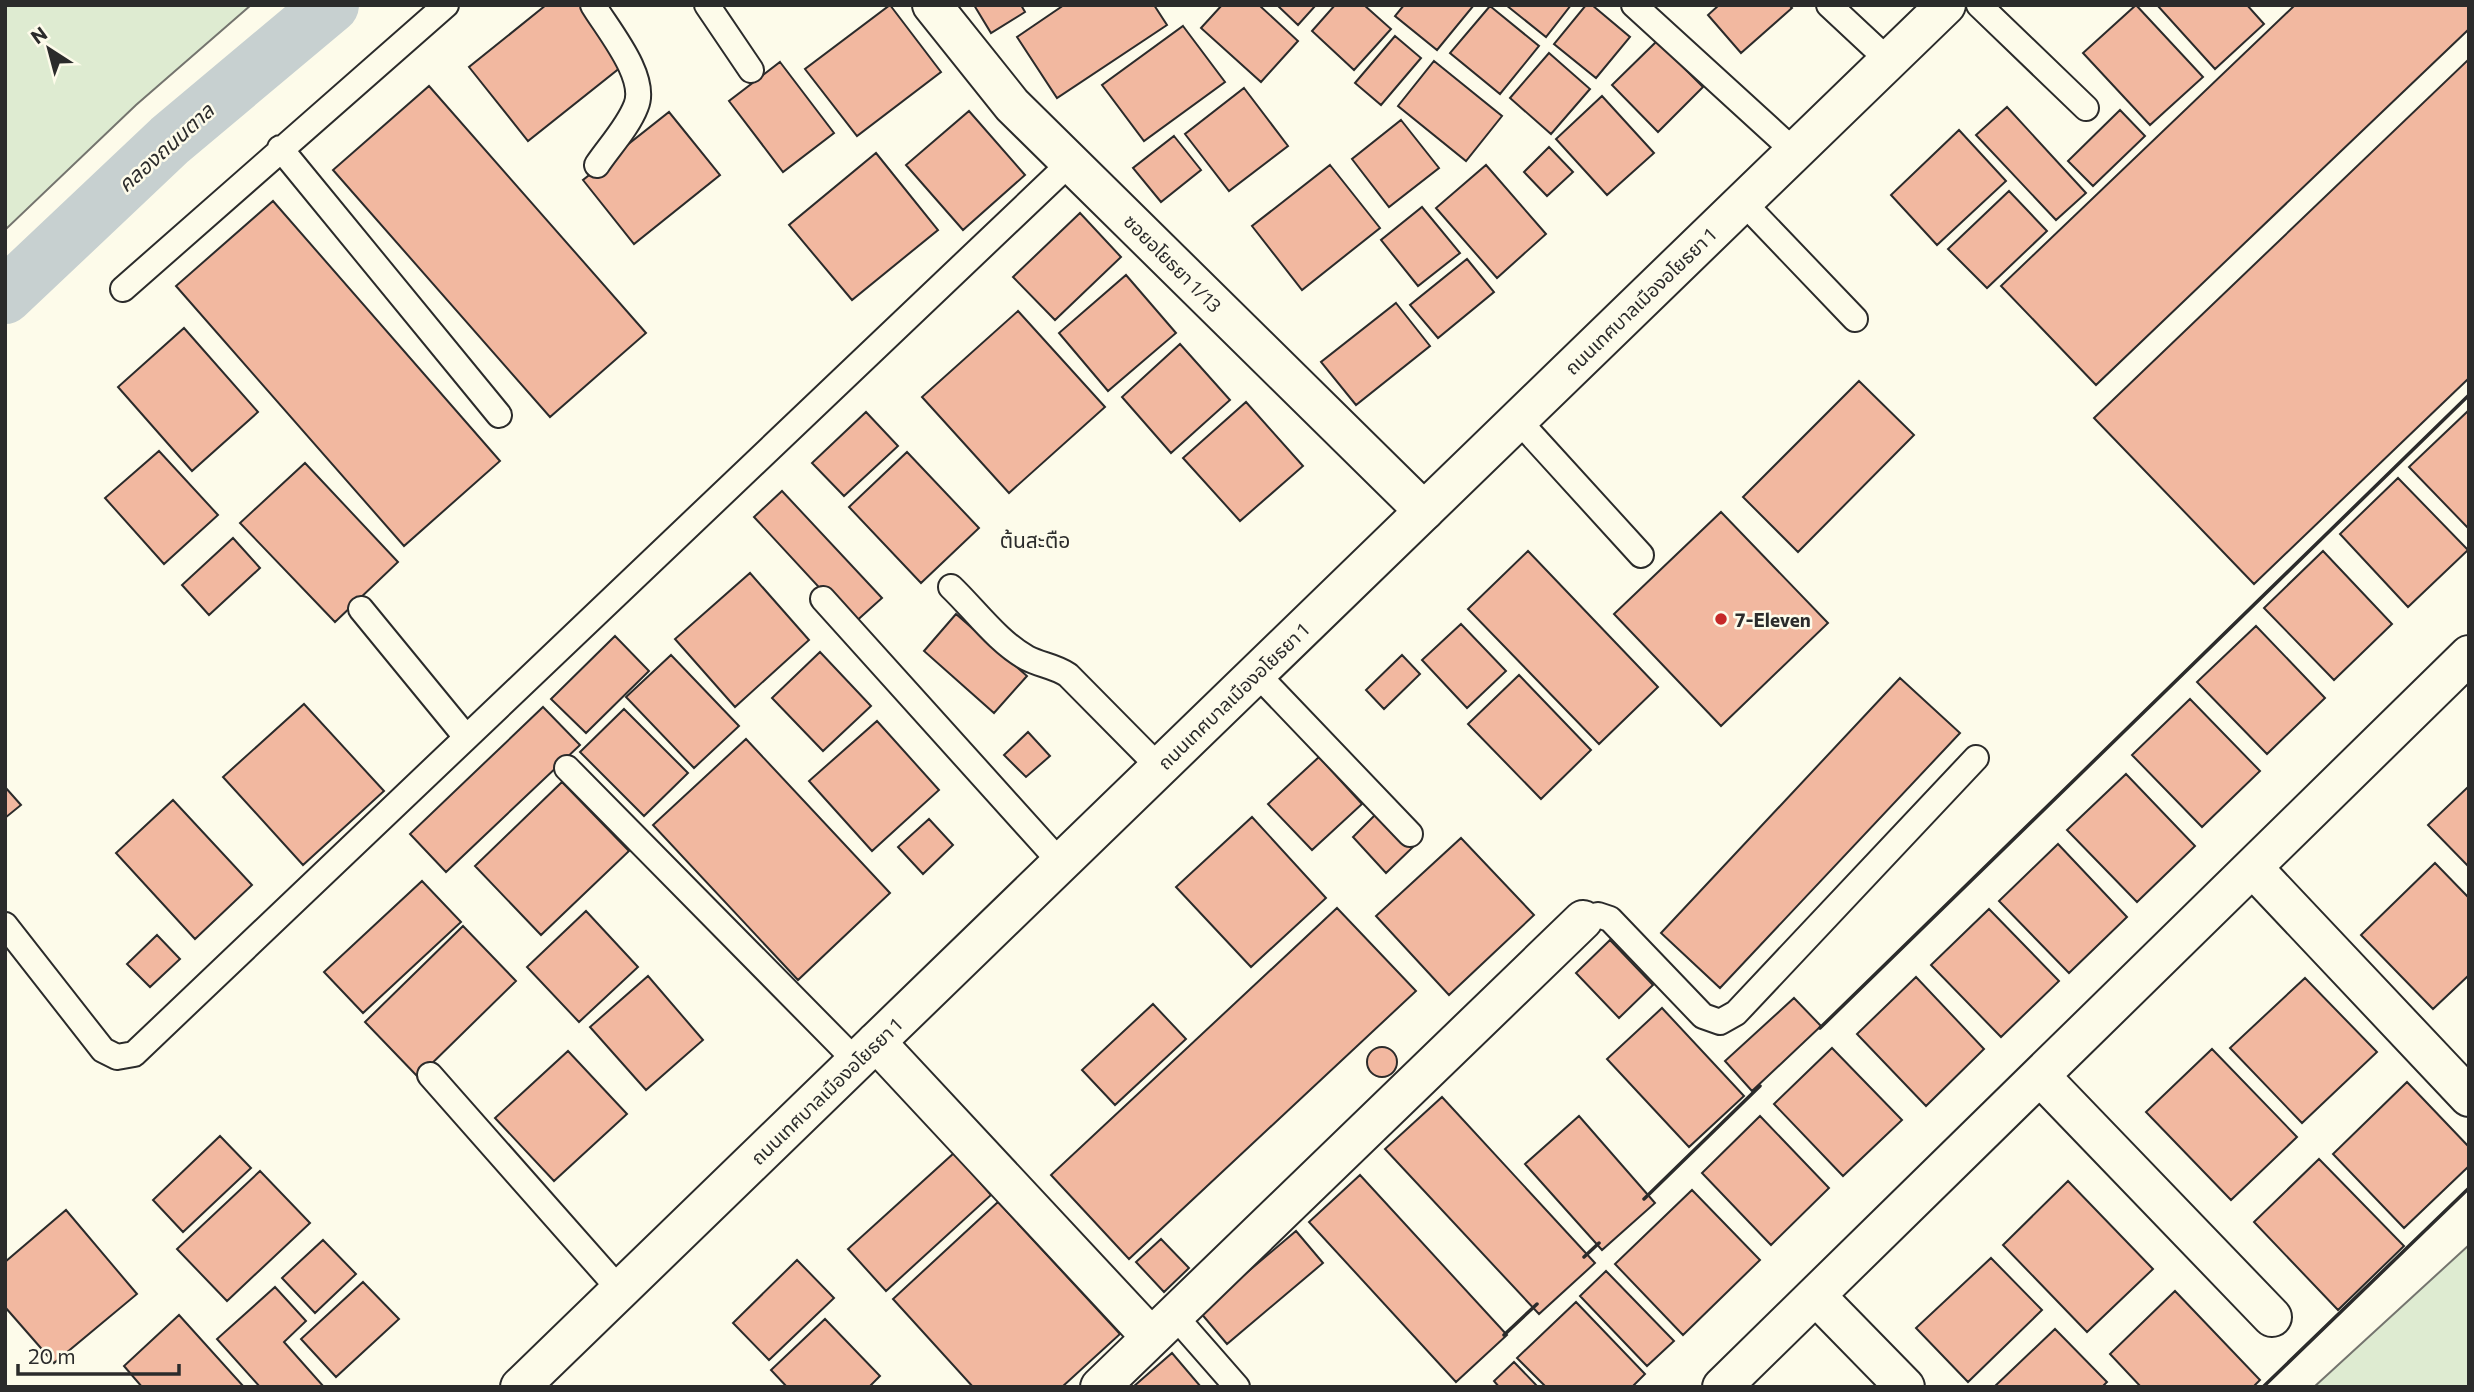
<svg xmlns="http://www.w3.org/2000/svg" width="2474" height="1392" viewBox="0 0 2474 1392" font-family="Commissioner,'Noto Sans Thai',sans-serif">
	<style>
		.green { fill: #deebd1; stroke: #74746e; stroke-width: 2 }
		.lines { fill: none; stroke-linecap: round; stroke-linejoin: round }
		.canal { stroke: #c7d0d0; stroke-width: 56 }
		.building { fill: #f2b8a0; stroke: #2b2b2b; stroke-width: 2 }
		.lane-casing { stroke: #2b2b2b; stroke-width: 28 }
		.street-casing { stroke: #2b2b2b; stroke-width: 42 }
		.secondary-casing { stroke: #2b2b2b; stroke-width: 42 }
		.lane { stroke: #fdfbea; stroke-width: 24 }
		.street { stroke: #fdfbea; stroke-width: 38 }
		.secondary { stroke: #fdfbea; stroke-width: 38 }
		.wall { stroke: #2b2b2b; stroke-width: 3.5 }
		.poi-dot { fill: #c62828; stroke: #fdfbea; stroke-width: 2.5 }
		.labels { text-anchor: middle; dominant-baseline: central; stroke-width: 5; stroke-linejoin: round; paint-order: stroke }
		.street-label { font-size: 19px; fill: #2b2b2b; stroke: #fdfbea }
		.poi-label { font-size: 19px; font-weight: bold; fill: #2b2b2b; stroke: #fdfbea; text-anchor: start }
		.water-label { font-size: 21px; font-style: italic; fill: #2b2b2b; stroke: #fdfbea }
		.neighbourhood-label { font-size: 21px; fill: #2b2b2b; stroke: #fdfbea }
	</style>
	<rect width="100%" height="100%" fill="#fdfbea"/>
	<path class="green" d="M 5,5 L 251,5 L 136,105 L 5,230 Z
		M 2469,1245 L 2469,1387 L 2314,1387 Z"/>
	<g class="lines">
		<path class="canal" d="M 5,296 L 170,140 L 331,5"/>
	</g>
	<path class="building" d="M 546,5 L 580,5 L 626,63 L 528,141 L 469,67 Z
		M 890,5 L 941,72 L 857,136 L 805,69 Z
		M 974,5 L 1021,5 L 1025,12 L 991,33 Z
		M 1064,5 L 1154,5 L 1167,25 L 1057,98 L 1017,37 Z
		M 1222,5 L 1259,5 L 1298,41 L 1261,82 L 1201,28 Z
		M 1277,5 L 1316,5 L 1298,25 Z
		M 1335,5 L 1364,5 L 1391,29 L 1354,70 L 1312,31 Z
		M 1404,5 L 1474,5 L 1437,50 L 1395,16 Z
		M 1506,5 L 1571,5 L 1546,37 Z
		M 1586,5 L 1592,5 L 1630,37 L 1596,78 L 1554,44 Z
		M 1719,5 L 1789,5 L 1792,8 L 1741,53 L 1708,15 Z
		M 2136,5 L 2203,77 L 2150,125 L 2083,53 Z
		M 2157,5 L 2247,5 L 2264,24 L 2215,69 Z
		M 2295,5 L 2468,5 L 2469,29 L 2096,385 L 2001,286 Z
		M 1490,6 L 1539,46 L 1500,94 L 1450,53 Z
		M 1183,26 L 1225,82 L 1144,141 L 1102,85 Z
		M 1395,36 L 1421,58 L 1381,105 L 1355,83 Z
		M 1657,41 L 1703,87 L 1658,132 L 1612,85 Z
		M 1549,53 L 1590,89 L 1551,134 L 1510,98 Z
		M 2469,59 L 2469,378 L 2254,584 L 2094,418 Z
		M 1434,61 L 1502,116 L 1466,161 L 1398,106 Z
		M 780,62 L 834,133 L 783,172 L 729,101 Z
		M 429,86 L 646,333 L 550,417 L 333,170 Z
		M 1244,88 L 1288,146 L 1229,191 L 1185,134 Z
		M 1602,96 L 1654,153 L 1607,195 L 1556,139 Z
		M 2007,107 L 2086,193 L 2056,220 L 1976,135 Z
		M 2120,110 L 2145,136 L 2093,186 L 2068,161 Z
		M 969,111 L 1025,175 L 963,230 L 906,165 Z
		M 669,112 L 720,175 L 634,244 L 583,180 Z
		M 1401,120 L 1439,168 L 1389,207 L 1352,159 Z
		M 1959,130 L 2006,181 L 1937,245 L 1891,195 Z
		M 1174,136 L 1201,170 L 1161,202 L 1133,168 Z
		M 1549,147 L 1573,172 L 1547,196 L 1524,172 Z
		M 876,153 L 938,230 L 852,300 L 789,225 Z
		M 1330,165 L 1380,228 L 1302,290 L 1252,226 Z
		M 1486,165 L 1546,234 L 1497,278 L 1436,208 Z
		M 2009,191 L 2047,231 L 1987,288 L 1948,249 Z
		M 273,201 L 500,461 L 404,546 L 176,286 Z
		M 1422,207 L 1460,253 L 1418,286 L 1381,240 Z
		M 1080,213 L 1121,257 L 1055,320 L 1013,277 Z
		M 1467,259 L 1494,292 L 1438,338 L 1410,305 Z
		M 1126,275 L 1176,333 L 1108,391 L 1059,333 Z
		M 1396,303 L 1430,346 L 1356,405 L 1321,362 Z
		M 1018,311 L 1105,407 L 1009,493 L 922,397 Z
		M 184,328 L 258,412 L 192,471 L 118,387 Z
		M 1180,344 L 1230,400 L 1171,453 L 1122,397 Z
		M 1859,381 L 1914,435 L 1798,552 L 1743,497 Z
		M 1246,402 L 1303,466 L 1240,521 L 1183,458 Z
		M 2468,411 L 2469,412 L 2469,529 L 2409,467 Z
		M 866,412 L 898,446 L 844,496 L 812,463 Z
		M 159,451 L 218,515 L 164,564 L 105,498 Z
		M 907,452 L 979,528 L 921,583 L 849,507 Z
		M 305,463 L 398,562 L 335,622 L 240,523 Z
		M 2398,478 L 2468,550 L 2408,607 L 2340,534 Z
		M 782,491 L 882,598 L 853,624 L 754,517 Z
		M 1721,512 L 1828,623 L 1721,726 L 1614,614 Z
		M 233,538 L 260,568 L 209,615 L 182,585 Z
		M 1528,551 L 1658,687 L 1599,744 L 1468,609 Z
		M 2323,551 L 2392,624 L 2334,680 L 2264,608 Z
		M 750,573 L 809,640 L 735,707 L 675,639 Z
		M 956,614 L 1027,676 L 994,713 L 924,651 Z
		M 1461,624 L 1506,671 L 1467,708 L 1422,660 Z
		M 2256,626 L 2325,698 L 2267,754 L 2197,682 Z
		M 615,636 L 649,671 L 586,733 L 551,699 Z
		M 820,652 L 871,706 L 823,751 L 772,698 Z
		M 671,655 L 739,726 L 694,768 L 626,697 Z
		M 1402,655 L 1420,674 L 1384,709 L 1366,690 Z
		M 1519,675 L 1591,750 L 1541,799 L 1468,724 Z
		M 1900,678 L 1960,733 L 1720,988 L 1661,933 Z
		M 2190,699 L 2260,771 L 2202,827 L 2132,755 Z
		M 304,704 L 384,791 L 303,865 L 223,777 Z
		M 543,707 L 580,745 L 446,872 L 410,834 Z
		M 624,709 L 688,773 L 644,816 L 580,752 Z
		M 877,721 L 939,790 L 872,851 L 809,781 Z
		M 1028,732 L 1050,756 L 1026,777 L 1004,755 Z
		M 746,739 L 890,893 L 798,980 L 653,825 Z
		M 1319,757 L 1362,804 L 1312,850 L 1268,804 Z
		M 2126,774 L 2195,846 L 2137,902 L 2067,830 Z
		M 562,782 L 629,851 L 541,935 L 475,866 Z
		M 2469,786 L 2469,867 L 2428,825 Z
		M 5,787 L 21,805 L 5,818 Z
		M 173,800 L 252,885 L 195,939 L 116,853 Z
		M 1380,810 L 1414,846 L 1386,873 L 1353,837 Z
		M 1252,817 L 1326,898 L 1251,967 L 1176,887 Z
		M 929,819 L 953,845 L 923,874 L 898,847 Z
		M 1461,838 L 1534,915 L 1449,995 L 1376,916 Z
		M 2058,844 L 2127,917 L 2069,973 L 1999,901 Z
		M 2435,863 L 2469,898 L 2469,975 L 2433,1009 L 2361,935 Z
		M 422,881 L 461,922 L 363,1013 L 324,972 Z
		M 1337,908 L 1416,991 L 1129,1259 L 1051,1175 Z
		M 1989,909 L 2059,981 L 2001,1037 L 1931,965 Z
		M 586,911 L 638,967 L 579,1022 L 527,967 Z
		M 463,926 L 516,981 L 418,1077 L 365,1022 Z
		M 157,935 L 180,959 L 150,987 L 127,964 Z
		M 1610,940 L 1653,985 L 1619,1018 L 1576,973 Z
		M 648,976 L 703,1040 L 646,1090 L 590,1027 Z
		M 1916,977 L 1984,1049 L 1926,1106 L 1857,1034 Z
		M 2305,978 L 2377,1052 L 2302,1123 L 2230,1048 Z
		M 1794,998 L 1821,1026 L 1752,1091 L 1725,1061 Z
		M 1153,1004 L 1186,1039 L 1115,1105 L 1082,1070 Z
		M 1662,1008 L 1744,1096 L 1689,1147 L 1607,1059 Z
		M1367 1062a15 15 0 1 1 30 0a15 15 0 1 1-30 0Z
		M 1832,1048 L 1902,1120 L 1843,1176 L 1774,1104 Z
		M 2212,1049 L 2297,1137 L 2231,1200 L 2146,1112 Z
		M 568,1051 L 627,1114 L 554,1181 L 495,1118 Z
		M 2407,1082 L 2469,1147 L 2469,1166 L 2404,1228 L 2333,1154 Z
		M 1442,1097 L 1595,1263 L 1539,1314 L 1385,1149 Z
		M 1579,1116 L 1655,1203 L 1602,1250 L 1525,1164 Z
		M 1760,1116 L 1829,1188 L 1771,1245 L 1702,1173 Z
		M 220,1136 L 251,1168 L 183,1232 L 153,1200 Z
		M 954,1153 L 991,1195 L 886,1291 L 848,1249 Z
		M 2319,1159 L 2404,1246 L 2338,1310 L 2254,1222 Z
		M 260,1171 L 310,1223 L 227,1301 L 177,1249 Z
		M 1360,1175 L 1507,1335 L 1456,1382 L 1309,1222 Z
		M 2068,1181 L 2153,1269 L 2087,1332 L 2003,1245 Z
		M 1692,1190 L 1760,1260 L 1683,1335 L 1615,1264 Z
		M 998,1202 L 1120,1334 L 1062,1387 L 973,1387 L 893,1299 Z
		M 66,1210 L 137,1294 L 54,1363 L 5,1307 L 5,1262 Z
		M 1296,1231 L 1323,1263 L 1227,1344 L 1200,1312 Z
		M 1161,1239 L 1189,1268 L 1164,1292 L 1136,1262 Z
		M 323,1240 L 356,1274 L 315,1313 L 282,1278 Z
		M 1991,1258 L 2042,1310 L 1968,1382 L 1916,1328 Z
		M 797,1260 L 834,1298 L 769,1360 L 733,1323 Z
		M 1606,1271 L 1674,1341 L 1647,1366 L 1580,1296 Z
		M 363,1282 L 399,1319 L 336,1377 L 301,1339 Z
		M 275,1287 L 306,1321 L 284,1342 L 324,1387 L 260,1387 L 217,1339 Z
		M 2175,1291 L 2260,1380 L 2253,1387 L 2141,1387 L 2110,1354 Z
		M 1576,1302 L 1645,1374 L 1632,1387 L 1546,1387 L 1517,1358 Z
		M 179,1315 L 244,1387 L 142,1387 L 124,1366 Z
		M 825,1319 L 880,1376 L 869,1387 L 787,1387 L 771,1370 Z
		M 2055,1329 L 2107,1382 L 2102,1387 L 1994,1387 Z
		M 1172,1353 L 1201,1387 L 1133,1387 Z
		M 1514,1362 L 1538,1387 L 1499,1387 L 1494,1381 Z"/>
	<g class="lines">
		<g class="lane-casing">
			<path id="lane" d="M 593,5 C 608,30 648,77 636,106 C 628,127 609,147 597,165
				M 707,5 L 751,70
				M 1634,5 L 1795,152
				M 1829,5 L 1889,61
				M 1979,5 L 2086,108
				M 280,148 L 499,415
				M 1743,202 L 1855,319
				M 123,289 L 446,5
				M 1518,420 L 1641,555
				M 951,587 C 975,610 998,642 1027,658 C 1040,665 1055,666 1068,675 L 1160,768
				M 823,599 L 1061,863
				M 361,609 L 466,737
				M 1257,674 L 1410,834
				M 567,768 L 856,1061
				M 1583,920 L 1598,915 L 1610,919 L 1703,1016 L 1720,1022 L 1736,1013 L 1976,758
				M 5,925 L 103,1050 L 117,1057 L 134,1054 L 1071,162
				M 430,1075 L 620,1290
				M 1174,1315 L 1237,1387"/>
		</g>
		<g class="street-casing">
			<path id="street" d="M 932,5 L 1012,105 L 1424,511
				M 2253,868 L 2469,1097
				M 876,1042 L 1151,1337
				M 2041,1077 L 2272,1317
				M 1817,1297 L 1905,1387
				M 1100,1387 L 1583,920
				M 1722,1387 L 2469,655"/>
		</g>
		<g class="secondary-casing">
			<path id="secondary" d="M 520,1387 L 1946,5"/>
		</g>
		<use href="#lane" class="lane"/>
		<use href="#street" class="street"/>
		<use href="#secondary" class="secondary"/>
		<path class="wall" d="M 1820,1028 L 2469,395
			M 1644,1199 L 1760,1086
			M 1584,1257 L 1599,1243
			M 1504,1335 L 1537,1304
			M 2263,1387 L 2469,1188"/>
	</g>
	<circle class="poi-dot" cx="1721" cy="619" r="7"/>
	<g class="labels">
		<g class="street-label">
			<text transform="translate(1173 263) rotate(45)">ซอยอโยธยา 1/13</text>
			<text transform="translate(1640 301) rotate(-44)">ถนนเทศบาลเมืองอโยธยา 1</text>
			<text transform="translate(1233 696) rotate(-44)">ถนนเทศบาลเมืองอโยธยา 1</text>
			<text transform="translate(826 1091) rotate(-44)">ถนนเทศบาลเมืองอโยธยา 1</text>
		</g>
		<g class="poi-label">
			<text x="1735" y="619">7-Eleven</text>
		</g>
		<g class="water-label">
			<text transform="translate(165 147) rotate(-42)">คลองถนนตาล</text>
		</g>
		<g class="neighbourhood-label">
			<text x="1035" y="539">ต้นสะตือ</text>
		</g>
	</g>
	<rect width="2474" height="1392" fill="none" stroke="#2b2b2b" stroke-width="14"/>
	<g transform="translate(49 49) rotate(324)" stroke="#fdfbea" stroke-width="5" paint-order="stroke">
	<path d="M0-5L12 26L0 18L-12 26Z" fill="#2b2b2b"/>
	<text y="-10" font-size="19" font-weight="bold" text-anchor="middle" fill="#2b2b2b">N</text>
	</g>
	<path d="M18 1364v10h161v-10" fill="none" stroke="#2b2b2b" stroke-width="3.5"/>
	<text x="28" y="1364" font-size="21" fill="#2b2b2b" stroke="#fdfbea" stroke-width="5" paint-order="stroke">20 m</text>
</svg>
